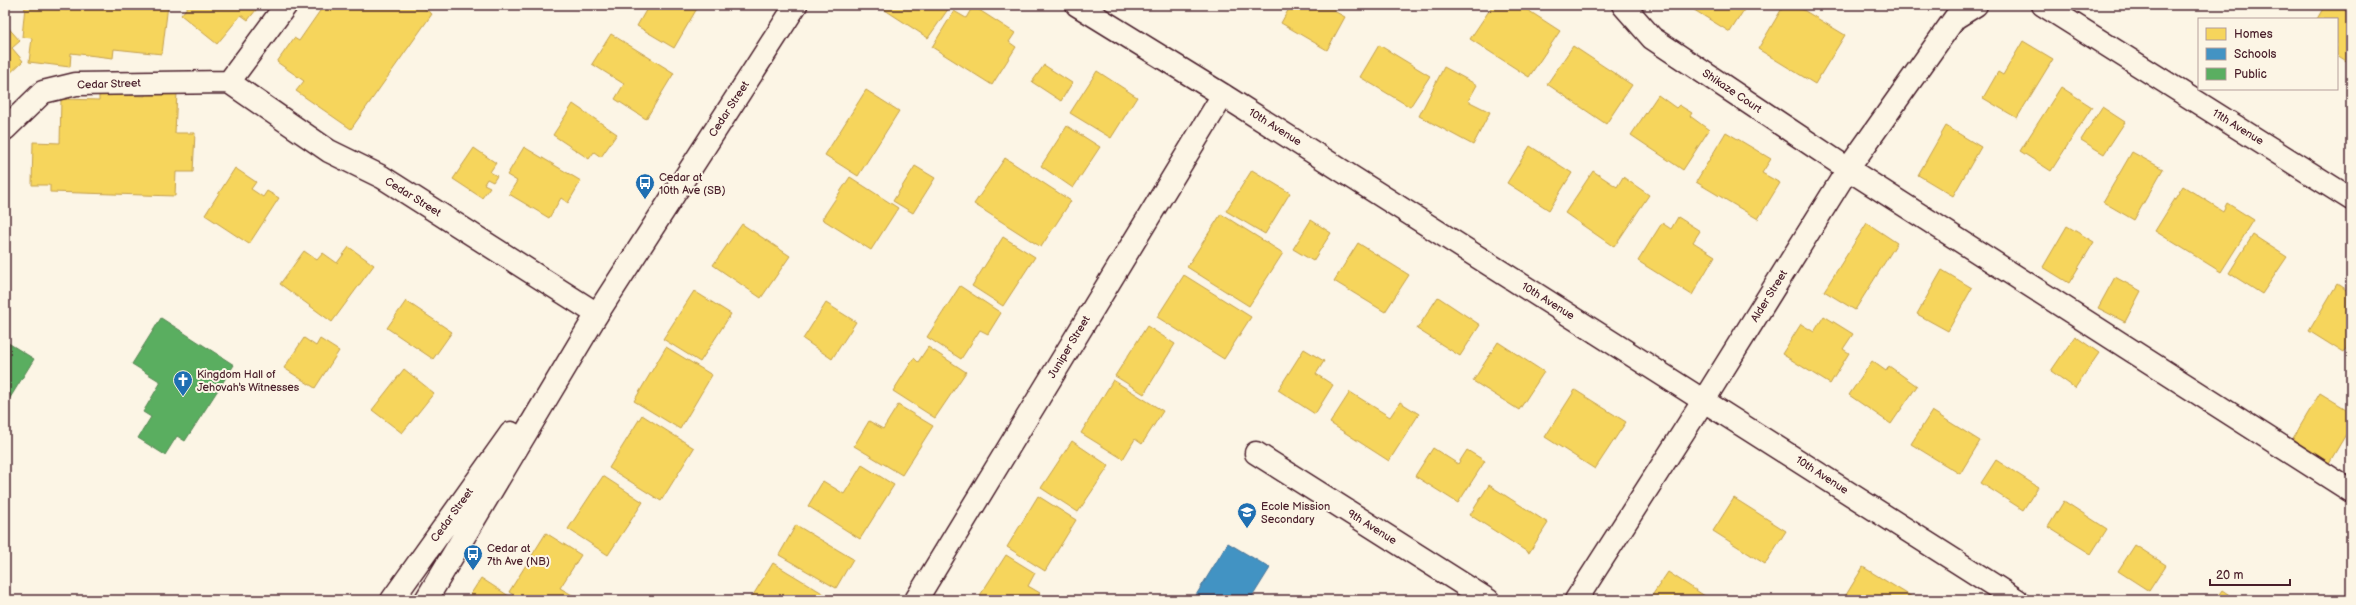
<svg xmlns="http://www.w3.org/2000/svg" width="2356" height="605" viewBox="0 0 2356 605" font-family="'Balsamiq Sans',sans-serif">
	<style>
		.homes { fill: #f6d55c; stroke: #c29e4d }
		.schools { fill: #4393c3; stroke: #457095 }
		.public { fill: #5aae61; stroke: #558351 }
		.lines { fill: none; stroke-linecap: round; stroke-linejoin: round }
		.minor-casing { stroke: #4a1f2b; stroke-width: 25 }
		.major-casing { stroke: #4a1f2b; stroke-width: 25 }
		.minor { stroke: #fcf5e5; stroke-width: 22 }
		.major { stroke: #fcf5e5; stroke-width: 22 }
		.labels { text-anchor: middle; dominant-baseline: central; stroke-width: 4; stroke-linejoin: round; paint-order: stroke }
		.street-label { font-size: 11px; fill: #4a1f2b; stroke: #fcf5e5 }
		.poi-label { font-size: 11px; fill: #4a1f2b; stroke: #fcf5e5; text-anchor: start }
	</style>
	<rect width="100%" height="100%" fill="#fcf5e5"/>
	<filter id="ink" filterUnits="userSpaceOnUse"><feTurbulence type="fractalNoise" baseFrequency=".025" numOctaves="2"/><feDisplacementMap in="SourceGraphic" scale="8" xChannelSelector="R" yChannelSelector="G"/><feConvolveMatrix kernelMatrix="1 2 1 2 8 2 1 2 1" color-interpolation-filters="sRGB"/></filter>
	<g filter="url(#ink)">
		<path class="homes" d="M 68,5 L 168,5 L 162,54 L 114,49 L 113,58 L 71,53 L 70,67 L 29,62 L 32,38 L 22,37 L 25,6 L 67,10 Z
			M 189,5 L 260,5 L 248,20 L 241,15 L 217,44 L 181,15 Z
			M 324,5 L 330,8 L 332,5 L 419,5 L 432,14 L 351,129 L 296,91 L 304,81 L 277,62 L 294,38 L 299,41 Z
			M 649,5 L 699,5 L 674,48 L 637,26 Z
			M 888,5 L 951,5 L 928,38 L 885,10 Z
			M 1291,5 L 1337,5 L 1334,11 L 1345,17 L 1327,50 L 1281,23 Z
			M 1493,5 L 1520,5 L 1560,31 L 1529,77 L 1470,39 Z
			M 1686,5 L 1747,5 L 1730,32 Z
			M 1784,5 L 1795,5 L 1845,35 L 1815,84 L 1758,49 Z
			M 2325,5 L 2337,5 L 2347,12 L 2351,6 L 2351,64 L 2337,55 L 2337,19 L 2317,19 Z
			M 973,6 L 1015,33 L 1009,42 L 1016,47 L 992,85 L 932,47 L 954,11 L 966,18 Z
			M 5,24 L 20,41 L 12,48 L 23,61 L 5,78 Z
			M 611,34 L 674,73 L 646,119 L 615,99 L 624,84 L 592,64 Z
			M 2023,41 L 2053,59 L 2017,118 L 1983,98 L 1998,72 L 2003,75 Z
			M 1379,45 L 1430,76 L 1410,107 L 1360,77 Z
			M 1573,46 L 1632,85 L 1606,124 L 1547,84 Z
			M 1044,65 L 1072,83 L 1061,101 L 1032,82 Z
			M 1444,67 L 1477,85 L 1468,101 L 1490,112 L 1473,145 L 1419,116 Z
			M 1097,71 L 1137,97 L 1111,138 L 1070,113 Z
			M 2061,87 L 2092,107 L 2051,171 L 2020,151 Z
			M 866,90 L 899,111 L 858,176 L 825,155 Z
			M 145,91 L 177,92 L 175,133 L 195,133 L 193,172 L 176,172 L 175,196 L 50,192 L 50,185 L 32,185 L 33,142 L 60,143 L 61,99 L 99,100 L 99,94 L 145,96 Z
			M 1658,95 L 1676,108 L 1679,105 L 1692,113 L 1690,116 L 1709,130 L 1683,170 L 1631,135 Z
			M 573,104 L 617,134 L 601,157 L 594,152 L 589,159 L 553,135 Z
			M 2102,107 L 2125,122 L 2104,154 L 2081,140 Z
			M 1067,126 L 1100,147 L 1073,188 L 1041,166 Z
			M 1946,126 L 1981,147 L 1953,196 L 1918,175 Z
			M 1726,132 L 1771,159 L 1762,173 L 1780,183 L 1758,219 L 1696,182 Z
			M 1530,146 L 1572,173 L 1549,210 L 1507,183 Z
			M 524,147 L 581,181 L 568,203 L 561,198 L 549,218 L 509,194 L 517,181 L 507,175 Z
			M 474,148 L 496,163 L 490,172 L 497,176 L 493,182 L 487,179 L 484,184 L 490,187 L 482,198 L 453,179 Z
			M 2132,152 L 2163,169 L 2134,220 L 2103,202 Z
			M 1005,158 L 1071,201 L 1041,247 L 974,204 Z
			M 915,166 L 935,178 L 913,213 L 893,201 Z
			M 235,168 L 256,182 L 251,189 L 263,197 L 267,191 L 279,198 L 249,244 L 205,215 Z
			M 1252,170 L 1290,193 L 1265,234 L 1226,211 Z
			M 1593,171 L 1617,187 L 1623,177 L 1649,195 L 1614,247 L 1565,213 Z
			M 850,177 L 898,208 L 871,250 L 822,219 Z
			M 2183,186 L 2223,211 L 2227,203 L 2254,220 L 2221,272 L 2155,231 Z
			M 1221,214 L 1283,253 L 1249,306 L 1187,267 Z
			M 1678,217 L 1700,231 L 1693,242 L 1715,256 L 1692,295 L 1638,261 L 1662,223 L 1671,229 Z
			M 1311,220 L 1331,233 L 1313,261 L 1293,249 Z
			M 1867,223 L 1897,243 L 1855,310 L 1824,291 Z
			M 742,224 L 790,256 L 761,298 L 713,265 Z
			M 2067,226 L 2094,242 L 2069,283 L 2043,267 Z
			M 2253,235 L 2287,257 L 2262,294 L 2229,273 Z
			M 1003,237 L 1035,257 L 1003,306 L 972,286 Z
			M 1358,243 L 1409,275 L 1385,312 L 1334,281 Z
			M 349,247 L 374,265 L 332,322 L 280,284 L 304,251 L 317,260 L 323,253 L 337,263 Z
			M 1942,270 L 1972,288 L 1948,331 L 1917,314 Z
			M 1184,275 L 1251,317 L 1224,359 L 1157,317 Z
			M 2115,277 L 2141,291 L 2125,322 L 2098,308 Z
			M 2337,284 L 2351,293 L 2351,342 L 2344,353 L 2309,331 Z
			M 960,286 L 1001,313 L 988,334 L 980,330 L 961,359 L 927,337 Z
			M 694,291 L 731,314 L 700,362 L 663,339 Z
			M 1438,297 L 1480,325 L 1460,356 L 1417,329 Z
			M 406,301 L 452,332 L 433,359 L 387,328 Z
			M 826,303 L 856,322 L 832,359 L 803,339 Z
			M 1824,316 L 1853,334 L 1843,349 L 1849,353 L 1830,384 L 1782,354 L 1801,324 L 1814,332 Z
			M 1147,326 L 1175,344 L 1144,394 L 1115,376 Z
			M 2075,336 L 2099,353 L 2075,388 L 2051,371 Z
			M 304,338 L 316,346 L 320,339 L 339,351 L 315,388 L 284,368 Z
			M 1498,342 L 1544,372 L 1519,410 L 1473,381 Z
			M 666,347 L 712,375 L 680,429 L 634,401 Z
			M 928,347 L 966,372 L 935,418 L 893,391 L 914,358 L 918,362 Z
			M 1304,349 L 1324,361 L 1316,374 L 1333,385 L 1315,414 L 1278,390 Z
			M 1872,361 L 1886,371 L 1889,366 L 1917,386 L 1891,424 L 1849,395 Z
			M 404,369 L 434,393 L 402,433 L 372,410 Z
			M 1113,380 L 1163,411 L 1142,444 L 1135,439 L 1123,459 L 1081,433 Z
			M 1575,390 L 1626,422 L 1595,469 L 1545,437 Z
			M 1350,392 L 1390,417 L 1400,402 L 1419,414 L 1389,461 L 1330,423 Z
			M 2320,393 L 2351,412 L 2351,426 L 2329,463 L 2292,440 Z
			M 898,405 L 933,426 L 902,475 L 854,446 L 869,421 L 883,429 Z
			M 1932,411 L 1980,441 L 1960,474 L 1911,444 Z
			M 642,415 L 694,448 L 661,501 L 609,468 Z
			M 1072,441 L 1109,466 L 1078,512 L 1041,488 Z
			M 1433,448 L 1458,464 L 1467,450 L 1485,461 L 1458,503 L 1415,476 Z
			M 1996,460 L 2038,487 L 2023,510 L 1981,483 Z
			M 862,465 L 894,485 L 860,539 L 808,506 L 823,481 L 844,494 Z
			M 603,476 L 643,502 L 608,555 L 568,529 Z
			M 1489,485 L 1548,523 L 1529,553 L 1470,515 Z
			M 1038,496 L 1076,520 L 1045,571 L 1007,547 Z
			M 1734,498 L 1786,531 L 1765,564 L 1713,531 Z
			M 2064,501 L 2107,529 L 2091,554 L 2048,527 Z
			M 796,525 L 853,559 L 836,588 L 779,555 Z
			M 546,533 L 581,555 L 560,588 L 574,596 L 572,600 L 521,600 L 509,592 Z
			M 2135,545 L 2166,565 L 2149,591 L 2118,571 Z
			M 1006,555 L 1035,573 L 1028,586 L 1040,593 L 1035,600 L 977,600 Z
			M 773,563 L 829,597 L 827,600 L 750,600 Z
			M 1863,567 L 1917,600 L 1843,600 Z
			M 1668,572 L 1711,600 L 1649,600 Z
			M 481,578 L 515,600 L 467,600 Z
			M 2222,590 L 2237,600 L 2215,600 Z"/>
		<path class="schools" d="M 1228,543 L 1270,568 L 1250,600 L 1193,600 Z"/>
		<path class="public" d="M 161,318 L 234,365 L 185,441 L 177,436 L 165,455 L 138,438 L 151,417 L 143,412 L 161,382 L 132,364 Z
			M 5,341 L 34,359 L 5,406 Z"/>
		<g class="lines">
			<g class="minor-casing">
				<path id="minor" d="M 1077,5 L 1223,95 L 2017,600
					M 1623,5 L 1652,38 L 1848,169 L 2351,491
					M 2043,5 L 2351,199
					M 229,82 L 329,151 L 382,177 L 597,314
					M 5,129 L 43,92 L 76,84 L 229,82 L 286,5
					M 1256,453 L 1488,600
					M 916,600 L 1223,95
					M 1576,600 L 1704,400 L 1848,169 L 1955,18 L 1976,5"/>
			</g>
			<g class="major-casing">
				<path id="major" d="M 392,600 L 511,433
					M 426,600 L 597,314 L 796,5"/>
			</g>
			<use href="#minor" class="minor"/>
			<use href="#major" class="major"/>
		</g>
	</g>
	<defs>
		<g id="bus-pin" transform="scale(1)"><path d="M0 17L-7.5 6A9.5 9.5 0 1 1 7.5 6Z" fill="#1f6fb2" stroke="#fcf5e5"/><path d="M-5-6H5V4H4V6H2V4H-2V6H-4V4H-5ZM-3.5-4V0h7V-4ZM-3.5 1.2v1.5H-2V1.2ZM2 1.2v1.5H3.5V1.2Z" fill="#fff"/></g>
		<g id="church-pin" transform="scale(1)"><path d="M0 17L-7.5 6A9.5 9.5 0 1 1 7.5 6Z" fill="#1f6fb2" stroke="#fcf5e5"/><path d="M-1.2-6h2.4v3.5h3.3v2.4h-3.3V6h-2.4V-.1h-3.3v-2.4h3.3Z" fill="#fff"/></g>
		<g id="school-pin" transform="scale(1)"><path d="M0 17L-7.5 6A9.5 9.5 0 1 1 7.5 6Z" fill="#1f6fb2" stroke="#fcf5e5"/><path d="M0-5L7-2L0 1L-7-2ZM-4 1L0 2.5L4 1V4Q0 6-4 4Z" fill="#fff"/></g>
	</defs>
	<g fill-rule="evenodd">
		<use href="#bus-pin" x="645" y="183"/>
		<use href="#church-pin" x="183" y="380"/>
		<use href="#school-pin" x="1247" y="512"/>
		<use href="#bus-pin" x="473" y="554"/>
	</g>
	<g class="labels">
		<g class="street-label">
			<text transform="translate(109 84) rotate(-2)">Cedar Street</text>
			<text transform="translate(1732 91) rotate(34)">Shikaze Court</text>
			<text transform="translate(729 109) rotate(-57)">Cedar Street</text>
			<text transform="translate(1275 127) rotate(32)">10th Avenue</text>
			<text transform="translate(2238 127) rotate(32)">11th Avenue</text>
			<text transform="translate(413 197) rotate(32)">Cedar Street</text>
			<text transform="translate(1769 296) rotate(-58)">Alder Street</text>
			<text transform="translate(1548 301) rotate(32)">10th Avenue</text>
			<text transform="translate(1069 347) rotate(-59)">Juniper Street</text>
			<text transform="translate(1822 475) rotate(33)">10th Avenue</text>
			<text transform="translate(452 515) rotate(-54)">Cedar Street</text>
			<text transform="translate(1372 527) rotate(32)">9th Avenue</text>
		</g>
		<g class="poi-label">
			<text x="659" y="177">Cedar at<tspan x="659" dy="13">10th Ave (SB)</tspan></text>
			<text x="197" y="374">Kingdom Hall of<tspan x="197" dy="13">Jehovah's Witnesses</tspan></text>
			<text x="1261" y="506">Ecole Mission<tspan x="1261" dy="13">Secondary</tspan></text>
			<text x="487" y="548">Cedar at<tspan x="487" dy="13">7th Ave (NB)</tspan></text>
		</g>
	</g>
	<rect width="2356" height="605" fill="none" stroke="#fcf5e5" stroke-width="20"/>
	<rect x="10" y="10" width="2336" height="585" fill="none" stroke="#4a1f2b" stroke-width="1.5" filter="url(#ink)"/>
	<rect x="2198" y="18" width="140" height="72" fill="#fcf5e5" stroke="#b59f9b"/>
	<rect x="2206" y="28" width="20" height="12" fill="#f6d55c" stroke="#b59f9b"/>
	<text x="2234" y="38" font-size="12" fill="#4a1f2b">Homes</text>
	<rect x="2206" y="48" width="20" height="12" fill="#4393c3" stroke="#b59f9b"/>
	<text x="2234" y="58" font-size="12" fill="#4a1f2b">Schools</text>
	<rect x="2206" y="68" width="20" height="12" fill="#5aae61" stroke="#b59f9b"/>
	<text x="2234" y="78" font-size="12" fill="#4a1f2b">Public</text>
	<path d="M2210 579v6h80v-6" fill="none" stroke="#4a1f2b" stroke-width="2"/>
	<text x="2216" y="579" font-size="12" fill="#4a1f2b" stroke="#fcf5e5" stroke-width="3" paint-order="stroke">20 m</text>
</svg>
